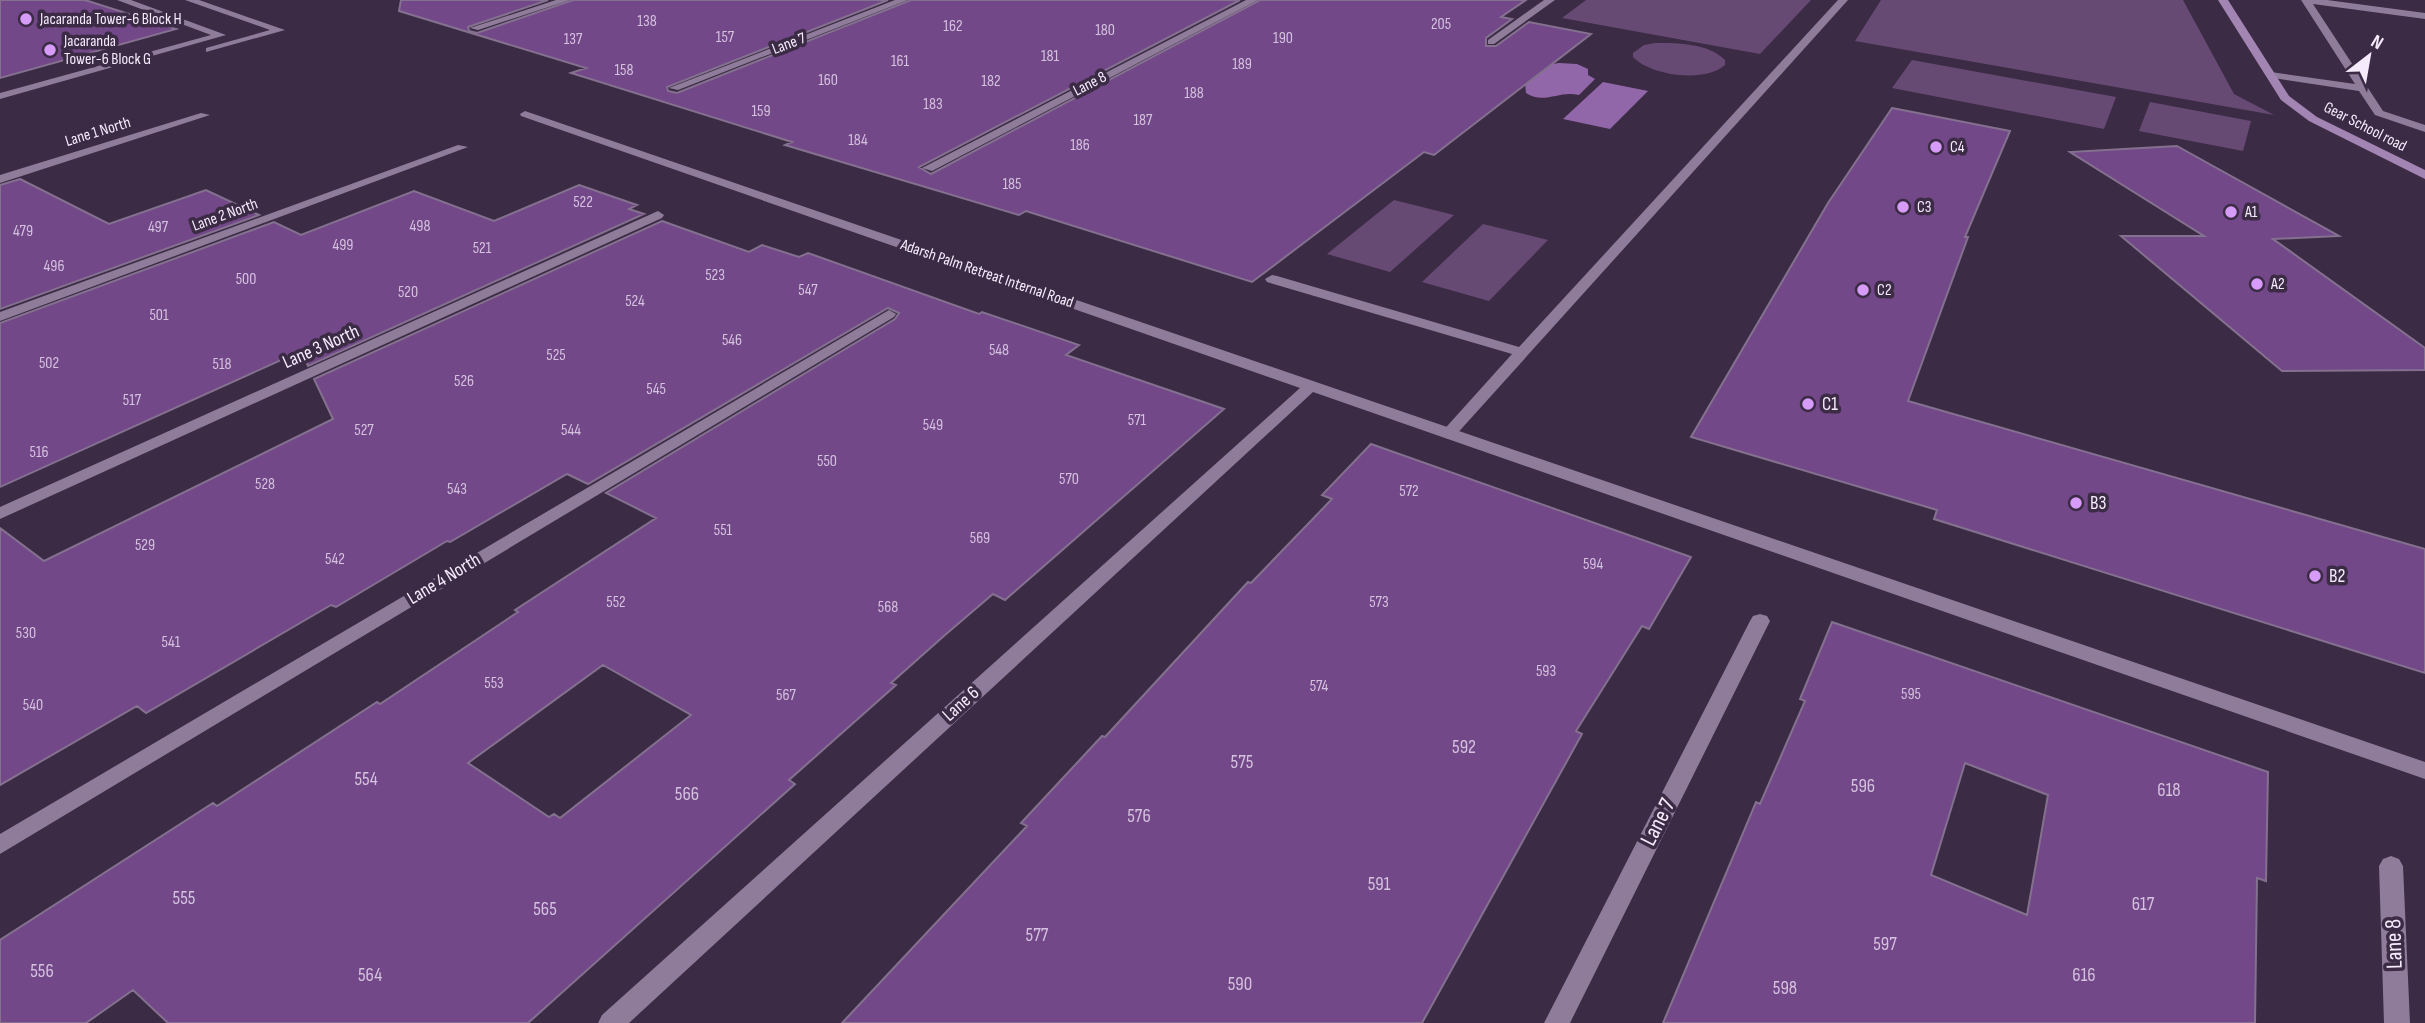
<svg xmlns="http://www.w3.org/2000/svg" width="2425" height="1023" viewBox="0 0 2425 1023" font-family="'Sofia Sans Condensed',sans-serif">
	<style>
		.green { fill: #664a74 }
		.water { fill: #9267aa }
		.building { fill: #724888; stroke: #84718f; stroke-width: 2; fill-rule: evenodd }
		.lines { fill: none; stroke-linecap: round; stroke-linejoin: round }
		.service { fill: #8f7c9a; fill-rule: evenodd }
		.minor { fill: #8f7c9a; fill-rule: evenodd }
		.secondary { fill: #a385b4; fill-rule: evenodd }
		.poi-dot { fill: #d79bf9; stroke: #3c2b45; stroke-width: 2.5 }
		.labels { text-anchor: middle; dominant-baseline: central; stroke-width: 7; stroke-linejoin: round; paint-order: stroke }
		.far-poi-label { font-size: 16px; fill: #f6ebfc; stroke: #3c2b45; text-anchor: start }
		.number-label { font-size: 16px; fill: #d5c2df }
		.far-street-label { font-size: 16px; fill: #f6ebfc; stroke: #3c2b45 }
		.street-label { font-size: 19px; fill: #f6ebfc; stroke: #3c2b45 }
		.poi-label { font-size: 19px; fill: #f6ebfc; stroke: #3c2b45; text-anchor: start }
		.near-number-label { font-size: 19px; fill: #d5c2df }
		.near-street-label { font-size: 23px; fill: #f6ebfc; stroke: #3c2b45 }
	</style>
	<rect width="100%" height="100%" fill="#3c2b45"/>
	<path class="green" d="M 1586,0 L 1811,0 L 1760,54 L 1562,18 Z
		M 1881,0 L 2183,0 L 2234,94 L 2274,115 L 1855,41 Z
		M 1655,43 C 1678,43 1708,43 1725,60 L 1725,65 C 1705,83 1651,76 1633,57 L 1633,53 L 1644,45 Z
		M 1912,60 L 2116,97 L 2104,129 L 1892,88 Z
		M 2150,102 L 2251,121 L 2243,151 L 2139,131 Z
		M 1394,200 L 1454,215 L 1390,272 L 1327,254 Z
		M 1483,224 L 1548,240 L 1489,301 L 1422,282 Z"/>
	<path class="water" d="M 1559,63 L 1577,64 L 1588,69 L 1588,75 L 1595,79 L 1579,95 C 1559,90 1544,105 1526,93 L 1525,83 L 1546,65 Z
		M 1603,82 L 1648,91 L 1610,129 L 1563,119 Z"/>
	<path class="building" d="M 0,0 L 85,0 L 176,29 L 0,78 Z
		M 401,0 L 548,0 L 468,27 L 469,31 L 477,33 L 573,0 L 888,0 L 667,87 L 668,91 L 677,93 L 911,0 L 1240,0 L 919,167 L 931,174 L 1260,0 L 1526,0 L 1501,17 L 1512,19 L 1486,38 L 1486,46 L 1496,46 L 1529,22 L 1591,34 L 1434,155 L 1424,152 L 1252,282 L 1026,211 L 1019,215 L 785,145 L 792,142 L 571,73 L 586,68 L 399,11 Z
		M 1892,108 L 2010,131 L 1965,237 L 1968,237 L 1908,401 L 2425,549 L 2425,673 L 1934,519 L 1937,510 L 1691,437 L 1828,203 Z
		M 2177,146 L 2339,236 L 2273,239 L 2425,348 L 2425,370 L 2282,371 L 2121,236 L 2204,236 L 2070,152 Z
		M 20,179 L 109,224 L 206,190 L 259,215 L 0,309 L 0,185 Z
		M 579,185 L 637,205 L 629,209 L 644,214 L 308,366 L 301,351 L 0,487 L 0,323 L 274,222 L 301,235 L 414,191 L 494,221 Z
		M 662,221 L 749,252 L 762,245 L 799,257 L 808,253 L 979,314 L 982,312 L 1079,345 L 1066,355 L 1224,409 L 1005,600 L 993,594 L 945,635 L 891,683 L 896,685 L 789,780 L 795,784 L 528,1023 L 168,1023 L 133,990 L 86,1023 L 0,1023 L 0,940 L 213,803 L 217,806 L 377,702 L 380,704 L 518,612 L 515,610 L 656,518 L 606,493 L 895,319 L 899,313 L 888,308 L 588,484 L 567,474 L 450,542 L 447,541 L 336,607 L 331,605 L 146,713 L 137,706 L 0,785 L 0,528 L 44,561 L 333,419 L 314,379 ZM 603,665 L 691,715 L 560,818 L 554,814 L 549,817 L 468,763 Z
		M 1371,444 L 1691,557 L 1649,629 L 1642,626 L 1576,731 L 1582,734 L 1422,1023 L 842,1023 L 1027,826 L 1021,823 L 1102,736 L 1105,737 L 1248,582 L 1251,583 L 1332,499 L 1322,495 Z
		M 1832,622 L 2268,772 L 2266,881 L 2257,878 L 2255,1023 L 1663,1023 L 1756,802 L 1760,804 L 1805,701 L 1800,699 ZM 1965,763 L 2048,795 L 2027,915 L 1931,875 Z"/>
	<g class="lines">
		<path class="service" d="M 1838,0 L 1848,0 L 1454,437 L 1448,439 L 1440,434 L 1512,354 L 1267,282 L 1265,279 L 1272,275 L 1277,276 L 1519,347 Z"/>
		<path class="minor" d="M 117,0 L 131,0 L 226,35 L 0,99 L 0,93 L 211,35 Z
			M 185,0 L 199,0 L 285,30 L 206,52 L 206,48 L 270,30 Z
			M 556,0 L 570,0 L 478,30 L 470,28 Z
			M 895,0 L 908,0 L 678,90 L 669,88 Z
			M 1246,0 L 1258,0 L 932,171 L 922,168 Z
			M 1544,0 L 1555,0 L 1494,44 L 1488,44 L 1488,40 Z
			M 2301,0 L 2327,0 L 2425,13 L 2425,19 L 2313,4 L 2383,111 L 2425,125 L 2425,132 L 2375,115 L 2359,91 L 2267,77 L 2267,73 L 2271,72 L 2355,84 Z
			M 525,111 L 2425,762 L 2425,779 L 1313,392 L 629,1023 L 598,1023 L 602,1015 L 1300,388 L 521,116 L 520,114 Z
			M 201,113 L 210,115 L 0,183 L 0,175 Z
			M 458,145 L 468,147 L 0,321 L 0,312 Z
			M 658,211 L 664,215 L 662,218 L 0,519 L 0,507 Z
			M 889,310 L 896,314 L 894,317 L 0,854 L 0,834 Z
			M 1760,614 L 1767,616 L 1770,621 L 1570,1023 L 1544,1023 L 1750,621 L 1753,616 Z
			M 2391,856 L 2399,859 L 2403,866 L 2410,1023 L 2384,1023 L 2379,866 L 2383,859 Z"/>
		<path class="secondary" d="M 2218,0 L 2228,0 L 2289,96 L 2317,117 L 2425,170 L 2425,179 L 2309,121 L 2281,100 Z"/>
	</g>
	<g class="poi-dot">
		<circle cx="26" cy="19" r="7"/>
		<circle cx="50" cy="50" r="7"/>
		<circle cx="1936" cy="147" r="7"/>
		<circle cx="1903" cy="207" r="7"/>
		<circle cx="2231" cy="212" r="7"/>
		<circle cx="2257" cy="284" r="7"/>
		<circle cx="1863" cy="290" r="7"/>
		<circle cx="1808" cy="404" r="7"/>
		<circle cx="2076" cy="503" r="7"/>
		<circle cx="2315" cy="576" r="7"/>
	</g>
	<g class="labels">
		<g class="far-poi-label">
			<text x="40" y="19">Jacaranda Tower-6 Block H</text>
			<text x="64" y="41">Jacaranda<tspan x="64" dy="18">Tower-6 Block G</tspan></text>
			<text x="1950" y="147">C4</text>
			<text x="1917" y="207">C3</text>
			<text x="2245" y="212">A1</text>
			<text x="2271" y="284">A2</text>
			<text x="1877" y="290">C2</text>
		</g>
		<g class="number-label">
			<text x="647" y="21">138</text>
			<text x="1441" y="24">205</text>
			<text x="953" y="26">162</text>
			<text x="1105" y="30">180</text>
			<text x="725" y="37">157</text>
			<text x="1283" y="38">190</text>
			<text x="573" y="39">137</text>
			<text x="1050" y="56">181</text>
			<text x="900" y="61">161</text>
			<text x="1242" y="64">189</text>
			<text x="624" y="70">158</text>
			<text x="828" y="80">160</text>
			<text x="991" y="81">182</text>
			<text x="1194" y="93">188</text>
			<text x="933" y="104">183</text>
			<text x="761" y="111">159</text>
			<text x="1143" y="120">187</text>
			<text x="858" y="140">184</text>
			<text x="1080" y="145">186</text>
			<text x="1012" y="184">185</text>
			<text x="583" y="202">522</text>
			<text x="420" y="226">498</text>
			<text x="158" y="227">497</text>
			<text x="23" y="231">479</text>
			<text x="343" y="245">499</text>
			<text x="482" y="248">521</text>
			<text x="54" y="266">496</text>
			<text x="715" y="275">523</text>
			<text x="246" y="279">500</text>
			<text x="808" y="290">547</text>
			<text x="408" y="292">520</text>
			<text x="635" y="301">524</text>
			<text x="159" y="315">501</text>
			<text x="732" y="340">546</text>
			<text x="999" y="350">548</text>
			<text x="556" y="355">525</text>
			<text x="49" y="363">502</text>
			<text x="222" y="364">518</text>
			<text x="464" y="381">526</text>
			<text x="656" y="389">545</text>
			<text x="132" y="400">517</text>
			<text x="1137" y="420">571</text>
			<text x="933" y="425">549</text>
			<text x="364" y="430">527</text>
			<text x="571" y="430">544</text>
			<text x="39" y="452">516</text>
			<text x="827" y="461">550</text>
			<text x="1069" y="479">570</text>
			<text x="265" y="484">528</text>
			<text x="457" y="489">543</text>
			<text x="1409" y="491">572</text>
			<text x="723" y="530">551</text>
			<text x="980" y="538">569</text>
			<text x="145" y="545">529</text>
			<text x="335" y="559">542</text>
			<text x="1593" y="564">594</text>
			<text x="616" y="602">552</text>
			<text x="1379" y="602">573</text>
			<text x="888" y="607">568</text>
			<text x="26" y="633">530</text>
			<text x="171" y="642">541</text>
			<text x="1546" y="671">593</text>
			<text x="494" y="683">553</text>
			<text x="1319" y="686">574</text>
			<text x="1911" y="694">595</text>
			<text x="786" y="695">567</text>
			<text x="33" y="705">540</text>
		</g>
		<g class="far-street-label">
			<text transform="translate(789 44) rotate(-21)">Lane 7</text>
			<text transform="translate(1090 84) rotate(-27)">Lane 8</text>
			<text transform="translate(2365 127) rotate(27)">Gear School road</text>
			<text transform="translate(98 132) rotate(-17)">Lane 1 North</text>
			<text transform="translate(225 215) rotate(-20)">Lane 2 North</text>
			<text transform="translate(987 274) rotate(19)">Adarsh Palm Retreat Internal Road</text>
		</g>
		<g class="street-label">
			<text transform="translate(321 347) rotate(-24)">Lane 3 North</text>
			<text transform="translate(444 579) rotate(-31)">Lane 4 North</text>
			<text transform="translate(961 704) rotate(-42)">Lane 6</text>
		</g>
		<g class="poi-label">
			<text x="1822" y="404">C1</text>
			<text x="2090" y="503">B3</text>
			<text x="2329" y="576">B2</text>
		</g>
		<g class="near-number-label">
			<text x="1464" y="747">592</text>
			<text x="1242" y="762">575</text>
			<text x="366" y="779">554</text>
			<text x="1863" y="786">596</text>
			<text x="2169" y="790">618</text>
			<text x="687" y="794">566</text>
			<text x="1139" y="816">576</text>
			<text x="1379" y="884">591</text>
			<text x="184" y="898">555</text>
			<text x="2143" y="904">617</text>
			<text x="545" y="909">565</text>
			<text x="1037" y="935">577</text>
			<text x="1885" y="944">597</text>
			<text x="42" y="971">556</text>
			<text x="370" y="975">564</text>
			<text x="2084" y="975">616</text>
			<text x="1240" y="984">590</text>
			<text x="1785" y="988">598</text>
		</g>
		<g class="near-street-label">
			<text transform="translate(1658 822) rotate(-63)">Lane 7</text>
			<text transform="translate(2394 944) rotate(-92)">Lane 8</text>
		</g>
	</g>
	<g transform="translate(2369 56) rotate(31)" stroke="#3c2b45" stroke-width="5" paint-order="stroke">
	<path d="M0-5L12 26L0 18L-12 26Z" fill="#f6ebfc"/>
	<text y="-10" font-size="19" font-weight="bold" text-anchor="middle" fill="#f6ebfc">N</text>
	</g>
</svg>
